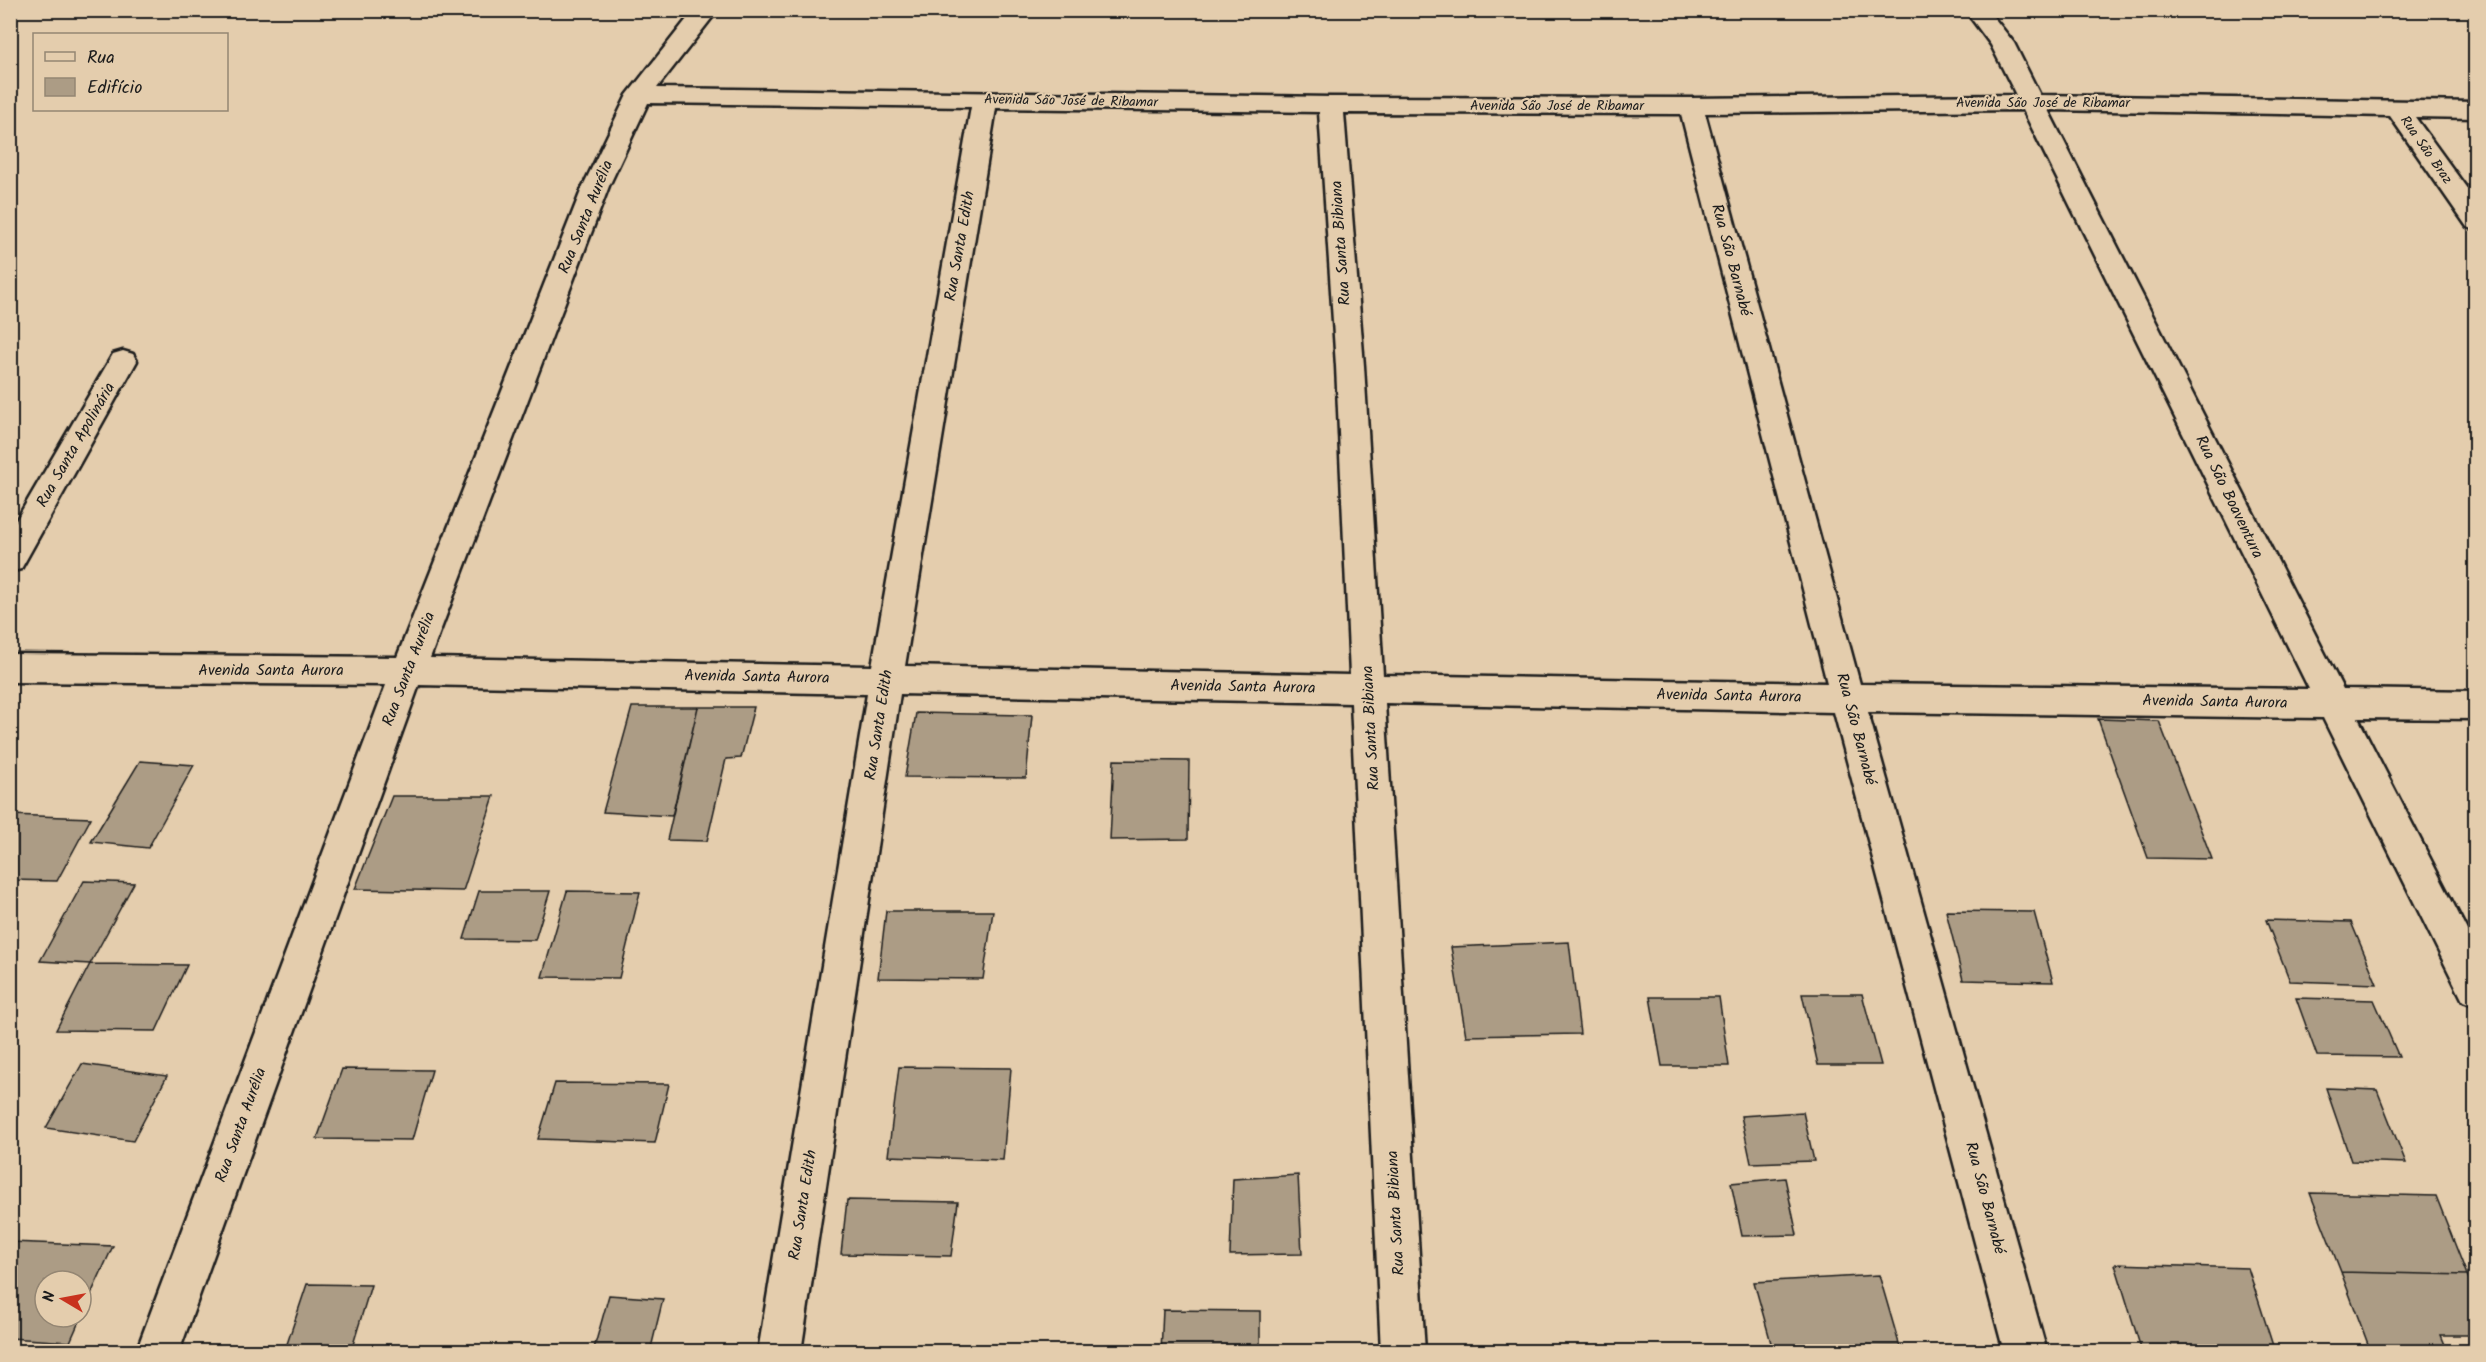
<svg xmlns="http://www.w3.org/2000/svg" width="2486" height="1362" viewBox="0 0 2486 1362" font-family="Kalam,sans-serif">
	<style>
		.building { fill: #ac9c85; stroke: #1c1c1c; stroke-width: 1.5 }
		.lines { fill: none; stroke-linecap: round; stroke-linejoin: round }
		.minor-casing { stroke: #1c1c1c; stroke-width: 5 }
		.minor { fill: #e4cdad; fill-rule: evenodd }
		.labels { text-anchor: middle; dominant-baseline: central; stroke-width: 4.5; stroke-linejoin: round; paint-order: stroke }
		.far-street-label { font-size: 14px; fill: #1c1c1c; stroke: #e4cdad }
		.street-label { font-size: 16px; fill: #1c1c1c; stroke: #e4cdad }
	</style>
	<rect width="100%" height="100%" fill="#e4cdad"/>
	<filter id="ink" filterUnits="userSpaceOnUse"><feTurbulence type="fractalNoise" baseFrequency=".0167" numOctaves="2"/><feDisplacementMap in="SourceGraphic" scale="12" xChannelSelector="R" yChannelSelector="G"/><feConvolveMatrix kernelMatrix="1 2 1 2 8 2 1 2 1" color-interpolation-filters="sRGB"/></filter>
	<g filter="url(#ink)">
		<path class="building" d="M 632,707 L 698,707 L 672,816 L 603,812 Z
			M 698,707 L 754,707 L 741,758 L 726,759 L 707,841 L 667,840 Z
			M 916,713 L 1032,715 L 1026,778 L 905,777 Z
			M 2098,719 L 2159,721 L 2212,859 L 2148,858 Z
			M 1114,760 L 1189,761 L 1188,839 L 1110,840 Z
			M 140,761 L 194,765 L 148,848 L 91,842 Z
			M 392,796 L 494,796 L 463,891 L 355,889 Z
			M 10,815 L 91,818 L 57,881 L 10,880 Z
			M 84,881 L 134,883 L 90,964 L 40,961 Z
			M 479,891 L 550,891 L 535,940 L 464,939 Z
			M 567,891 L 640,892 L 619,978 L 542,977 Z
			M 886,911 L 993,911 L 983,979 L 878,978 Z
			M 1946,911 L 2034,912 L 2053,982 L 1963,980 Z
			M 2266,920 L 2351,922 L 2377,984 L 2290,981 Z
			M 1569,942 L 1580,1034 L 1466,1036 L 1451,947 Z
			M 90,964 L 187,965 L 156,1031 L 56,1030 Z
			M 1802,994 L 1862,994 L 1881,1065 L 1818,1065 Z
			M 1650,997 L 1719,997 L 1729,1066 L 1662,1066 Z
			M 2296,998 L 2374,1000 L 2399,1057 L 2317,1056 Z
			M 82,1064 L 167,1076 L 133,1141 L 46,1128 Z
			M 899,1067 L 1011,1068 L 1003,1160 L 888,1156 Z
			M 342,1069 L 432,1070 L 412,1140 L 317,1139 Z
			M 555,1083 L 669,1084 L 655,1143 L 538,1139 Z
			M 2326,1088 L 2377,1090 L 2406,1163 L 2351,1161 Z
			M 1803,1112 L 1814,1161 L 1751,1163 L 1741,1116 Z
			M 1298,1175 L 1302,1254 L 1230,1255 L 1233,1179 Z
			M 1785,1178 L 1797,1235 L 1742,1236 L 1731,1183 Z
			M 2310,1193 L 2436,1196 L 2467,1275 L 2341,1272 Z
			M 847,1200 L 958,1202 L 951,1256 L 841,1254 Z
			M 10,1242 L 113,1246 L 81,1316 L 81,1281 L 45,1281 L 45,1317 L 81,1317 L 70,1342 L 10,1338 Z
			M 2115,1264 L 2248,1268 L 2275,1352 L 2142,1352 Z
			M 2341,1272 L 2467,1275 L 2476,1294 L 2476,1335 L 2441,1335 L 2448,1352 L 2371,1352 Z
			M 1879,1275 L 1900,1347 L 1773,1350 L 1754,1282 Z
			M 307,1284 L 371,1285 L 352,1348 L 286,1347 Z
			M 609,1295 L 663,1299 L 650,1352 L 593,1352 Z
			M 1163,1310 L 1260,1311 L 1260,1352 L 1161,1352 Z"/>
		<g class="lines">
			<g class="minor-casing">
				<path id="minor" d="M 694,10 L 718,10 L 657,88 L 1331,97 L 1691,98 L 2016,95 L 1991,45 L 1965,10 L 1988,10 L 2014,43 L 2040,95 L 2476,102 L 2476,118 L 2415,117 L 2476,201 L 2476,230 L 2467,227 L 2390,116 L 2048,110 L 2343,689 L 2476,691 L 2476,719 L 2358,718 L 2476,948 L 2476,1006 L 2463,1001 L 2323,718 L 1868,712 L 2047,1352 L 2004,1352 L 1834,712 L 1385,703 L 1425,1352 L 1381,1352 L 1351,703 L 900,694 L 801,1352 L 758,1352 L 867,694 L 419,685 L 179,1352 L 136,1352 L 386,685 L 10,682 L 10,654 L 397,657 L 583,186 L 627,95 ZM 648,103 L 971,107 L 872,666 L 430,658 L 609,186 ZM 996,108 L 1319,112 L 1336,366 L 1350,675 L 905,666 ZM 2023,110 L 2309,689 L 1860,684 L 1705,113 ZM 1344,113 L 1681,114 L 1827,683 L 1383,675 L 1364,366 Z
					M 123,351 L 133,354 L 137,361 L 21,569 L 10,572 L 10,531 L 113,354 Z"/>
			</g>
			<use href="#minor" class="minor"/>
		</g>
	</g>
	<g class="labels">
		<g class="far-street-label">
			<text transform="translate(1071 101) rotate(1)">Avenida São José de Ribamar</text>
			<text x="2043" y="103">Avenida São José de Ribamar</text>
			<text x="1557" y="106">Avenida São José de Ribamar</text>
			<text transform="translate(2426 150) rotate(55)">Rua São Braz</text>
		</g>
		<g class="street-label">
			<text transform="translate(586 217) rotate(-68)">Rua Santa Aurélia</text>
			<text transform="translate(1341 243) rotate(-94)">Rua Santa Bibiana</text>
			<text transform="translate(960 246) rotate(-80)">Rua Santa Edith</text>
			<text transform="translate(1731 260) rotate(75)">Rua São Barnabé</text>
			<text transform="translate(76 445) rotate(-60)">Rua Santa Apolinária</text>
			<text transform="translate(2229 497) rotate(64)">Rua São Boaventura</text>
			<text transform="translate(409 669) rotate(-69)">Rua Santa Aurélia</text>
			<text x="271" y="670">Avenida Santa Aurora</text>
			<text transform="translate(757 677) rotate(1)">Avenida Santa Aurora</text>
			<text transform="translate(1243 687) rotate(1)">Avenida Santa Aurora</text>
			<text transform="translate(1729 696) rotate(1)">Avenida Santa Aurora</text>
			<text transform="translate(2215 702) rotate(1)">Avenida Santa Aurora</text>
			<text transform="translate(879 725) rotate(-81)">Rua Santa Edith</text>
			<text transform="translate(1371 728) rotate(-93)">Rua Santa Bibiana</text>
			<text transform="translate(1856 729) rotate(75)">Rua São Barnabé</text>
			<text transform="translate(241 1125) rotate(-70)">Rua Santa Aurélia</text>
			<text transform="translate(1985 1198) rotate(75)">Rua São Barnabé</text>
			<text transform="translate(803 1205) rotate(-81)">Rua Santa Edith</text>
			<text transform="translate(1396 1213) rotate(-93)">Rua Santa Bibiana</text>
		</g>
	</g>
	<rect width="2486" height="1362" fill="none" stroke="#e4cdad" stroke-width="36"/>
	<rect x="18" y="18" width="2450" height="1326" fill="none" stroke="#1c1c1c" stroke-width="2" filter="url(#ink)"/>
	<rect x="33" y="33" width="195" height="78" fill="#e4cdad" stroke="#948673" stroke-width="1.5"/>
	<rect x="45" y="52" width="30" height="9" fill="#e4cdad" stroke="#948673" stroke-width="1.5"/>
	<text x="87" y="63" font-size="18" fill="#1c1c1c">Rua</text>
	<rect x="45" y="78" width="30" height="18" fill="#ac9c85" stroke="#948673" stroke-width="1.5"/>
	<text x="87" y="93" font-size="18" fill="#1c1c1c">Edifício</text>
	<g transform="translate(63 1299) rotate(280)"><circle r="28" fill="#e4cdad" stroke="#948673" stroke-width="1.5"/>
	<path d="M0-4.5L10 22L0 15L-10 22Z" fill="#c8321e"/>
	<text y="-9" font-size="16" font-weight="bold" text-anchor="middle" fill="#1c1c1c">N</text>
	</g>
</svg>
